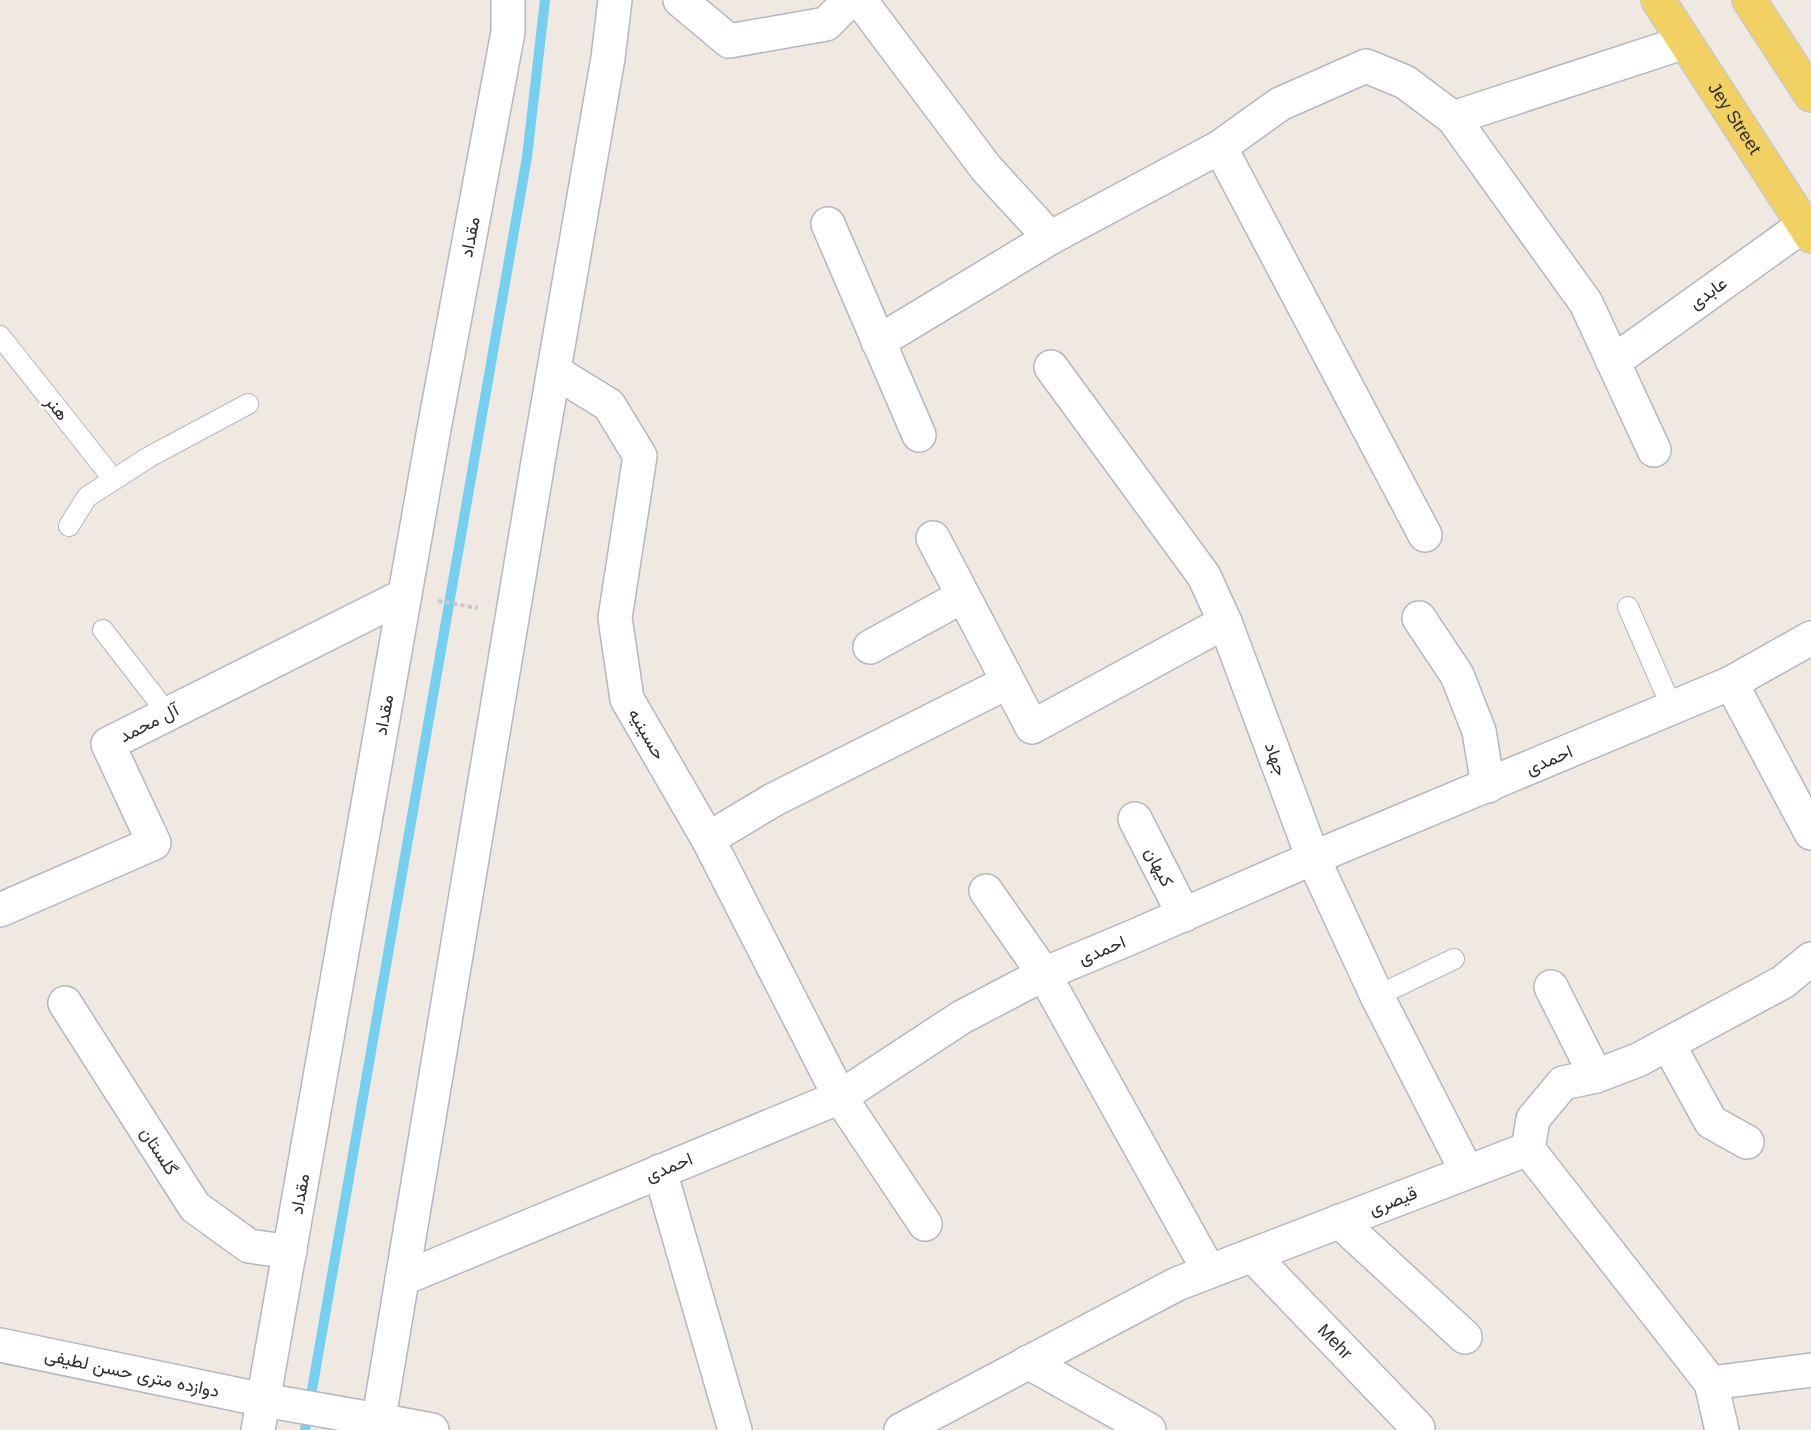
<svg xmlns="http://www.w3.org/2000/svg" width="1811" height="1430" viewBox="0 0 1811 1430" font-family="Arial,Vazirmatn,sans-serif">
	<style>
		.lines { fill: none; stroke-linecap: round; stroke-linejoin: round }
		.stream { stroke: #75cff0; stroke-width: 10 }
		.service-casing { stroke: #b4b7c1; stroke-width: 22 }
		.minor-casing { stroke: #b4b7c1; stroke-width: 36 }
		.tertiary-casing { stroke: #b4b7c1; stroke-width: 36 }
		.secondary-casing { stroke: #b4b7c1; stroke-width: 36 }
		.primary-casing { stroke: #c9c9c9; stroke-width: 36 }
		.path { stroke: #c9c9c9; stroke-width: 4; stroke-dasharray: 4.5 3; stroke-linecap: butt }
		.service { stroke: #fff; stroke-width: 20 }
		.minor { stroke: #fff; stroke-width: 33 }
		.tertiary { stroke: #fff; stroke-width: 33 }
		.secondary { stroke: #fff; stroke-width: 33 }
		.primary { stroke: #f2d163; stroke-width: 33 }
		.labels { text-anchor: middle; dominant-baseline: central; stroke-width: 4.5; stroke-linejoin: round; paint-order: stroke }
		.street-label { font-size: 18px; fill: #2e2e2e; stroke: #fff }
	</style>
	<rect width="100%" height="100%" fill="#efe9e1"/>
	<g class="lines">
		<path class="stream" d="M 305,1430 L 527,157 L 545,0"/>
		<g class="service-casing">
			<path id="service" d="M 0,336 L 114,480
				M 69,526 L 87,497 L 149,457 L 248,404
				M 1628,607 L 1672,708
				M 103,630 L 168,714
				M 1377,996 L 1454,959"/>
		</g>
		<g class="minor-casing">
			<g id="minor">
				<path d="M 680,0 L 729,41 L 826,24 L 850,0"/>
				<path d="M 860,0 L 986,168 L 1050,238"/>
				<path d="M 1453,118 L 1685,42"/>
				<path d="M 1220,147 L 1425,535"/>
				<path d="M 828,224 L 919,435"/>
				<path d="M 878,342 L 1050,238 L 1220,147 L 1280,104 L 1366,66 L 1405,82 L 1453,118 L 1586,303 L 1654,450"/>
				<path d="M 1613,362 L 1804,225"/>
				<path d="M 1051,367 L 1204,576 L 1225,622 L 1313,858 L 1377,996 L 1467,1172"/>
				<path d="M 554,371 L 609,405 L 640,456 L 615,618 L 627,699 L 708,839 L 840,1097 L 925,1224"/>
				<path d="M 933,538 L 1032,727 L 1225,622"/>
				<path d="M 1419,618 L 1457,675 L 1479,731 L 1488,786"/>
				<path d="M 870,647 L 963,596"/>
				<path d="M 1731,683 L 1811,833"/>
				<path d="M 1135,819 L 1184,915"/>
				<path d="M 708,839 L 773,800 L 1008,682"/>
				<path d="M 986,891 L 1044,974 L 1209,1271"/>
				<path d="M 0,910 L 154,843 L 108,744 L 405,595"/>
				<path d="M 1551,987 L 1596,1076"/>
				<path d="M 65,1003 L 195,1207 L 249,1246 L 290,1252"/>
				<path d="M 1668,1044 L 1711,1122 L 1747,1142"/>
				<path d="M 1528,1149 L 1533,1119 L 1563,1083 L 1596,1076 L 1638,1060 L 1783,982 L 1811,959"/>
				<path d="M 660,1171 L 735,1430"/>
				<path d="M 1339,1221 L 1465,1337"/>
				<path id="s1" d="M 1252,1255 L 1418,1428"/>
				<path d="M 402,1279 L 840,1097 L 962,1017 L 1044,974 L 1130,938 L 1313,858 L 1731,683 L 1811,638"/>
				<path d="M 1028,1362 L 1149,1430"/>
				<path d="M 1711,1383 L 1722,1430"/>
			</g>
		</g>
		<g class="tertiary-casing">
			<path id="tertiary" d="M 0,1345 L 264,1400
				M 378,1420 L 432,1430
				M 901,1430 L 1177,1284 L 1528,1149 L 1711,1383 L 1811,1370"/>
		</g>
		<g class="secondary-casing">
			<path id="secondary" d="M 264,1400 L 378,1420
				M 258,1430 L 434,429 L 508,32 L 508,0
				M 377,1430 L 539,456 L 608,58 L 615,0"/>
		</g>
		<g class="primary-casing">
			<g id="primary">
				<path id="s2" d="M 1658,0 L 1811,236"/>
				<path d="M 1749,0 L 1811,95"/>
			</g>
		</g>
		<path class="path" d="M 438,601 L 478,608"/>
		<use href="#service" class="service"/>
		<use href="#minor" class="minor"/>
		<use href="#tertiary" class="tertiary"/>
		<use href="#secondary" class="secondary"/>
		<use href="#primary" class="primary"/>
	</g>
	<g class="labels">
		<g class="street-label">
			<text stroke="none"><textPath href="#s2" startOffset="141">Jey Street</textPath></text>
			<text transform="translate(470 237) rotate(-79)">مقداد</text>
			<text transform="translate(1708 293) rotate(-36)">عابدی</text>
			<text transform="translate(57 408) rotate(52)">هنر</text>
			<text transform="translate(384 715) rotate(-80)">مقداد</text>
			<text transform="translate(149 723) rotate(-27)">آل محمد</text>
			<text transform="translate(647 734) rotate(60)">حسینیه</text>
			<text transform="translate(1276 759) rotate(70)">جهاد</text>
			<text transform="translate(1549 760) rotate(-23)">احمدی</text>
			<text transform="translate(1159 867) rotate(63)">کیهان</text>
			<text transform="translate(1102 950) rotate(-22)">احمدی</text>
			<text transform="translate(159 1151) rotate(57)">گلستان</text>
			<text transform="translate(669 1167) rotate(-22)">احمدی</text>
			<text transform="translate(300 1194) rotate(-80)">مقداد</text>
			<text transform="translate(1393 1201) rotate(-21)">قیصری</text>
			<text stroke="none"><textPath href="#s1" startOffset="120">Mehr</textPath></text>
			<text transform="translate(132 1373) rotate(12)">دوازده متری حسن لطیفی</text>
		</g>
	</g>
</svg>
